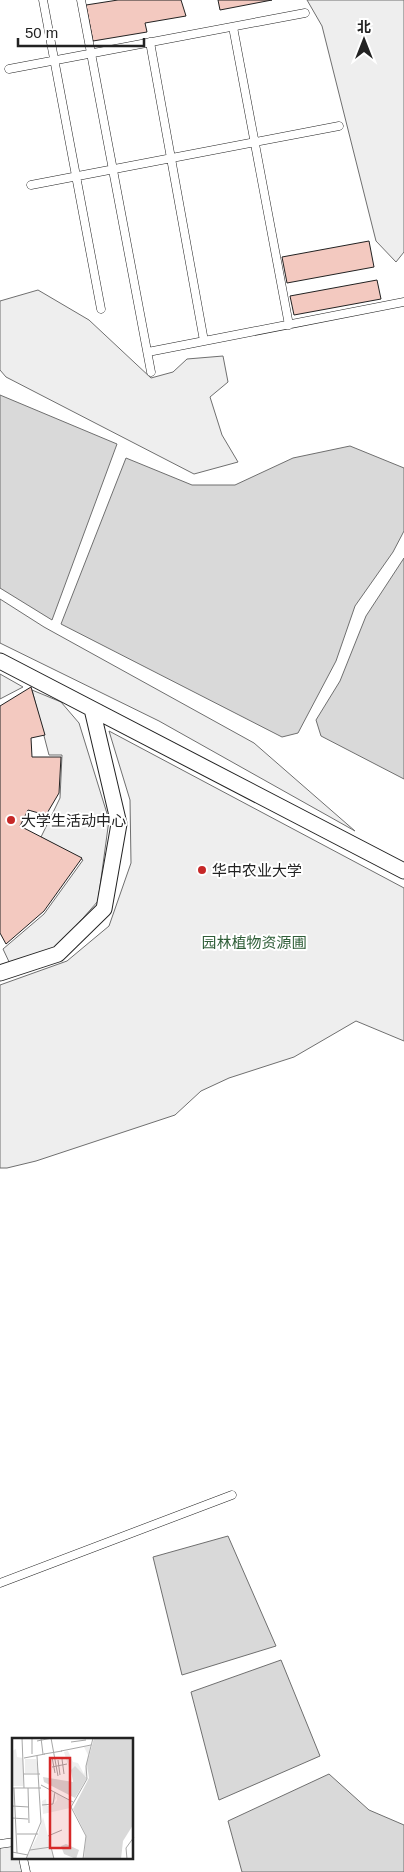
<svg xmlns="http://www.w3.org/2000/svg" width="404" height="1872" viewBox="0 0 404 1872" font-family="Arial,'Noto Sans SC',sans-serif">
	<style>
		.green { fill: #eee; stroke: #6f6f6f }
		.water { fill: #d9d9d9; stroke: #6f6f6f }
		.building { fill: #f3c9c0; stroke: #222 }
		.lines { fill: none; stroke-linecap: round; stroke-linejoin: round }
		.lane-casing { stroke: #222; stroke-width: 9 }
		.street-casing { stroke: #222; stroke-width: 17 }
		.lane { stroke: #fff; stroke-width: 8 }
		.street { stroke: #fff; stroke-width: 15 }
		.poi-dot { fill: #c62828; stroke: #fff; stroke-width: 2 }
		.labels { text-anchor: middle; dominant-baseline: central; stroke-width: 4; stroke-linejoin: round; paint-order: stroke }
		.poi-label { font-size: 15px; fill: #222; stroke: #fff; text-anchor: start }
		.park-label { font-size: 15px; fill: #2f5e38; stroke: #fff }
		.inset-road { fill: none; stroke: #a7a7a7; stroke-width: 1 }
		.view { fill: #d62828; fill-opacity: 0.15; stroke: #d62828; stroke-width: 2.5 }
		.inset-edge { fill: none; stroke: #222; stroke-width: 2.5 }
	</style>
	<rect width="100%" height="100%" fill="#fff"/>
	<path class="green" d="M 307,0 L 404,0 L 404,252 L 396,262 L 376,241 L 322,26 Z
		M 38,290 L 89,320 L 151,378 L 173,372 L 187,359 L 223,356 L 228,382 L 210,397 L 222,435 L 238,462 L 194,474 L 6,377 L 0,370 L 0,301 Z
		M 0,599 L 44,627 L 254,743 L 355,831 L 159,721 L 0,643 Z
		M 0,674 L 23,687 L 0,699 Z
		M 32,690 L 61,702 L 79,723 L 109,820 L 98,901 L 55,950 L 11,966 L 3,949 L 44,914 L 83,860 L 41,837 L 60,798 L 62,755 L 49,755 Z
		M 109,731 L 404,888 L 404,1041 L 356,1021 L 294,1057 L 229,1078 L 201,1091 L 175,1115 L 36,1161 L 7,1168 L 0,1168 L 0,985 L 67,961 L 109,926 L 131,863 L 130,800 Z
		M 14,1842 L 14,1858 L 23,1858 L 26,1872 L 0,1872 L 0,1844 Z"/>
	<path class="water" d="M 0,395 L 117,444 L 52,620 L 0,588 Z
		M 350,446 L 404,468 L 404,531 L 393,552 L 355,606 L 336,661 L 298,733 L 282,737 L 61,624 L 126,458 L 192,485 L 235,485 L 293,458 Z
		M 404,558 L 404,779 L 321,736 L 316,720 L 340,681 L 366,616 Z
		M 228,1536 L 276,1646 L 182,1675 L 153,1557 Z
		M 281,1660 L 320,1756 L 219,1800 L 191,1692 Z
		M 329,1774 L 369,1810 L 404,1825 L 404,1872 L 242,1872 L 228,1821 Z"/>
	<path class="building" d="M 118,0 L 181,0 L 186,16 L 145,23 L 147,32 L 93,41 L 86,5 Z
		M 218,0 L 272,0 L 220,10 Z
		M 369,241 L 374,267 L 287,283 L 282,257 Z
		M 377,280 L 381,299 L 294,315 L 290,296 Z
		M 31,687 L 45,735 L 31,738 L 32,757 L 61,757 L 59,793 L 46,815 L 28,810 L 20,826 L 82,858 L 44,911 L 6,944 L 0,933 L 0,706 Z"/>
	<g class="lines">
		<g class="lane-casing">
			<path id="lane" d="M 43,0 L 101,309
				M 81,0 L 151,372
				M 233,27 L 289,325
				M 150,42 L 204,341
				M 9,69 L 305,13
				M 31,185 L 339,126
				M 148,352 L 404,302
				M 0,1583 L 232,1495
				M 0,1844 L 14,1842
				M 23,1858 L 26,1872"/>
		</g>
		<g class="street-casing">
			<path id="street" d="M 0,661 L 404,871
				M 0,973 L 58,954 L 104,909 L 119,824 L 92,709"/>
		</g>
		<use href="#lane" class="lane"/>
		<use href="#street" class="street"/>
	</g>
	<g class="poi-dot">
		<circle cx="11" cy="820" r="5"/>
		<circle cx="202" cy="870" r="5"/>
	</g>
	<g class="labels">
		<g class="poi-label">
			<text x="21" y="820">大学生活动中心</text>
			<text x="212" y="870">华中农业大学</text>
		</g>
		<g class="park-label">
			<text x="254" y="942">园林植物资源圃</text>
		</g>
	</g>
	<g transform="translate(12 1738)">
		<rect width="121" height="121" fill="#fff"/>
		<path d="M 78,8 L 75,38 L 73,38 L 63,29 L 58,33 L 52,14 L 56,13 L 61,24 L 66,25 L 72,36 L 76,17 L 72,9 ZM 4,11 L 5,19 L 11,20 L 11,48 L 0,48 L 0,13 ZM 13,21 L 24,21 L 27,35 L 13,35 ZM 40,53 L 44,60 L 41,67 L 45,62 L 44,55 L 60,64 L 58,70 L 31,76 L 30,63 L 34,61 L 35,68 L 39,67 L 42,62 ZM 31,79 L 42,121 L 14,121 L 26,97 Z" fill="#eee"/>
		<path d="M 82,0 L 121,0 L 121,87 L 111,103 L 109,121 L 72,121 L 74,97 L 61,71 L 77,40 L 75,26 ZM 63,28 L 75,40 L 63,60 L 32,44 L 31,39 L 61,44 L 59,32 ZM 54,106 L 67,112 L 64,121 L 52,116 L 49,108 Z" fill="#d9d9d9"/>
		<path class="inset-road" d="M 10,0 L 12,50M 29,0 L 31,16M 39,0 L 46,38M 25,3 L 40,0M 59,4 L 74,2M 49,13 L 79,7M 20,16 L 20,0M 32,16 L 50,13M 40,19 L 43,35M 12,20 L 33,16M 50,21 L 52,36M 46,22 L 48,37M 40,29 L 55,26M 12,36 L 28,36M 29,47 L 61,64M 1,50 L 29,50M 2,50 L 5,115M 16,50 L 17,85M 30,67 L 41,66 L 43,54M 0,68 L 17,69M 0,80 L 16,81M 5,96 L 26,96M 36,98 L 50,92M 18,112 L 39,109 L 42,121M 0,114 L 16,117M 14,121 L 29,84 L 25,18M 71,121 L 74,98 L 59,69 L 75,41 L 74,28 L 81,0M 115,121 L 114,110 L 122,99"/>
		<path class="view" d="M 38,20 L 58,20 L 58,110 L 38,110 Z"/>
		<rect width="121" height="121" class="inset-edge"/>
	</g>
	<g transform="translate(364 40)" stroke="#ffffff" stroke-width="4" paint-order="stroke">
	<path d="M0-4L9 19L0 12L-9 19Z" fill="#222222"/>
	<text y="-8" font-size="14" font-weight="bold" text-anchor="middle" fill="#222222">北</text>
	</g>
	<path d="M18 38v8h126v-8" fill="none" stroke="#222222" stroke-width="2.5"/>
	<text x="25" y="38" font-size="15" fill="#222222" stroke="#ffffff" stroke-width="4" paint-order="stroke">50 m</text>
</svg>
